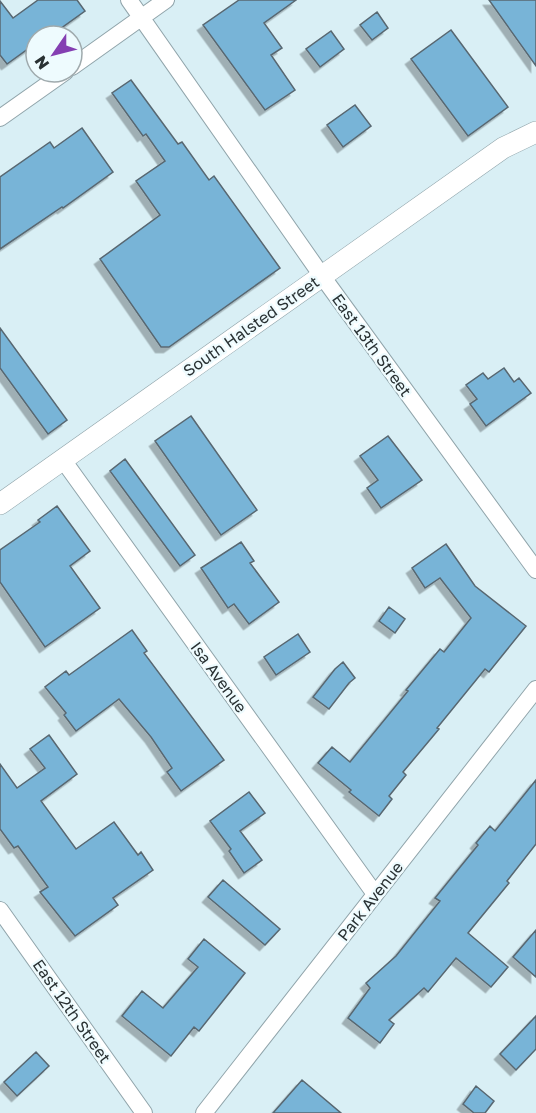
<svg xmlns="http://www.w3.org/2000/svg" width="536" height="1113" viewBox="0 0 536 1113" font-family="'Golos Text',sans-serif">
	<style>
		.building { fill: #78b4d7; stroke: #586771; stroke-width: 1.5; filter: url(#shadow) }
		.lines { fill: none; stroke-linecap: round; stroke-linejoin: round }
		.minor-casing { stroke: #91a5ab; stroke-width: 18 }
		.tertiary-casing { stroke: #91a5ab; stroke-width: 22 }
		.minor { stroke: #fff; stroke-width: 16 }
		.tertiary { stroke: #fff; stroke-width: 21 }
		.labels { text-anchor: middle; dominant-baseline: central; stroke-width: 4.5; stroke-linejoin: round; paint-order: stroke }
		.street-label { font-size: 16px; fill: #293133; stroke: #eefbfe }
	</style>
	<defs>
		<filter id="shadow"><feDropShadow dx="-5.5" dy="5.5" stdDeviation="0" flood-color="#0004"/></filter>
	</defs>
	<rect width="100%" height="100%" fill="#d9eff5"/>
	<path class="building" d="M 38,0 L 77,0 L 85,11 L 50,36 L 36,36 L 36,43 L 7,64 L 0,55 L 0,1 L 13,18 Z
		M 239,0 L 296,0 L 264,23 L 282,48 L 271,55 L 295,90 L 265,110 L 203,25 Z
		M 489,0 L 536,0 L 536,66 Z
		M 377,12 L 388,28 L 372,40 L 360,25 Z
		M 451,30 L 508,107 L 468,136 L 411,59 Z
		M 331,31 L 344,49 L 320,67 L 306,49 Z
		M 131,80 L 178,144 L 182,142 L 209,180 L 214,176 L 280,268 L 169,347 L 161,347 L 100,259 L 160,215 L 136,181 L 165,161 L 146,134 L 143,136 L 112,93 Z
		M 355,105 L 371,126 L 343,147 L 327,125 Z
		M 82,128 L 113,172 L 63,208 L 62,207 L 0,249 L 0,177 L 50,142 L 54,148 Z
		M 0,328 L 67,420 L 48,434 L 0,368 Z
		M 504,368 L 514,382 L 519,378 L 531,393 L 486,426 L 470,404 L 477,399 L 466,385 L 483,373 L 488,379 Z
		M 191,416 L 257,510 L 221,535 L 155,441 Z
		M 388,436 L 422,480 L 381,508 L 367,488 L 378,480 L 360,456 Z
		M 125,459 L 195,555 L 180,566 L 110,471 Z
		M 57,506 L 90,551 L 70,566 L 100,608 L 45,647 L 0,582 L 0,550 L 40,522 L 38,520 Z
		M 241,542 L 254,561 L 250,563 L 279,602 L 249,624 L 234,604 L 228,608 L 201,568 Z
		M 446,544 L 475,586 L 526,626 L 489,672 L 485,669 L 437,728 L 439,729 L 403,772 L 406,775 L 389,796 L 392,799 L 379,816 L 349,792 L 351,790 L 318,763 L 332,747 L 350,762 L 408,691 L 406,690 L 440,649 L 444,652 L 471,618 L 440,578 L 425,588 L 412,568 Z
		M 389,607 L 405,619 L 395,633 L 379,621 Z
		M 132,630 L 147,651 L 144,653 L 224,760 L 181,791 L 167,772 L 172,768 L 151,737 L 119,699 L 76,731 L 64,715 L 66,713 L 45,687 L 66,671 L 69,675 Z
		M 298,634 L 310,652 L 276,675 L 264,657 Z
		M 343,662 L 355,678 L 349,683 L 329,709 L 313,697 L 335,669 Z
		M 49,735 L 77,774 L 41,801 L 76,849 L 114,822 L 138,855 L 141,852 L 153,870 L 113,898 L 118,905 L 75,936 L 40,892 L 48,887 L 18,846 L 14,848 L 0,829 L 0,764 L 17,788 L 45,768 L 30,749 Z
		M 536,780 L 536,844 L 507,881 L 509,883 L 468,933 L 508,967 L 491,987 L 456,958 L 428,992 L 424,988 L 389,1020 L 394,1024 L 380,1043 L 348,1018 L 370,988 L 366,983 L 396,956 L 440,901 L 435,898 L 478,845 L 476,843 L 490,826 L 495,831 Z
		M 249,792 L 265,813 L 240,831 L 262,860 L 244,873 L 229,851 L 231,849 L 210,821 Z
		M 223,880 L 280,929 L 265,945 L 208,897 Z
		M 536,930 L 536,977 L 513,957 Z
		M 204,939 L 245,973 L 199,1031 L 194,1027 L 171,1056 L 122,1016 L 142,991 L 163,1008 L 198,967 L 188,959 Z
		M 536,1016 L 536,1049 L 516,1070 L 500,1054 Z
		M 36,1052 L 49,1066 L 17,1096 L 4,1082 Z
		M 302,1080 L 341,1113 L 273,1113 Z
		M 476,1086 L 494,1101 L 485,1113 L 474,1113 L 463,1104 Z"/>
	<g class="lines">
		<g class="minor-casing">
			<path id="minor" d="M 129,0 L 322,276 L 536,570
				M 72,67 L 166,0
				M 0,118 L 65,72
				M 63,460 L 375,894
				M 0,910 L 144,1113
				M 204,1113 L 536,689"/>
		</g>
		<g class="tertiary-casing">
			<path id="tertiary" d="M 0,504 L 503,148 L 536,132"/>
		</g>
		<use href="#minor" class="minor"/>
		<use href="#tertiary" class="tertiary"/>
	</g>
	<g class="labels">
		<g class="street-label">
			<text transform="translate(251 326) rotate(-35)">South Halsted Street</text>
			<text transform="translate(372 345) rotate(54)">East 13th Street</text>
			<text transform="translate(219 677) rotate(54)">Isa Avenue</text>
			<text transform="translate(370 901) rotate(-52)">Park Avenue</text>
			<text transform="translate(72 1011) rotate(55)">East 12th Street</text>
		</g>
	</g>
	<g transform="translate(54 54) rotate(235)"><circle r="28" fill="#eefbfe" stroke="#9faaad" stroke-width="1.5"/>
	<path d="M0-4.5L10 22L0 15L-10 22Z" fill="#843fb2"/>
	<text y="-9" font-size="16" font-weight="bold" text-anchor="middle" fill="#293133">N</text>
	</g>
</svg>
